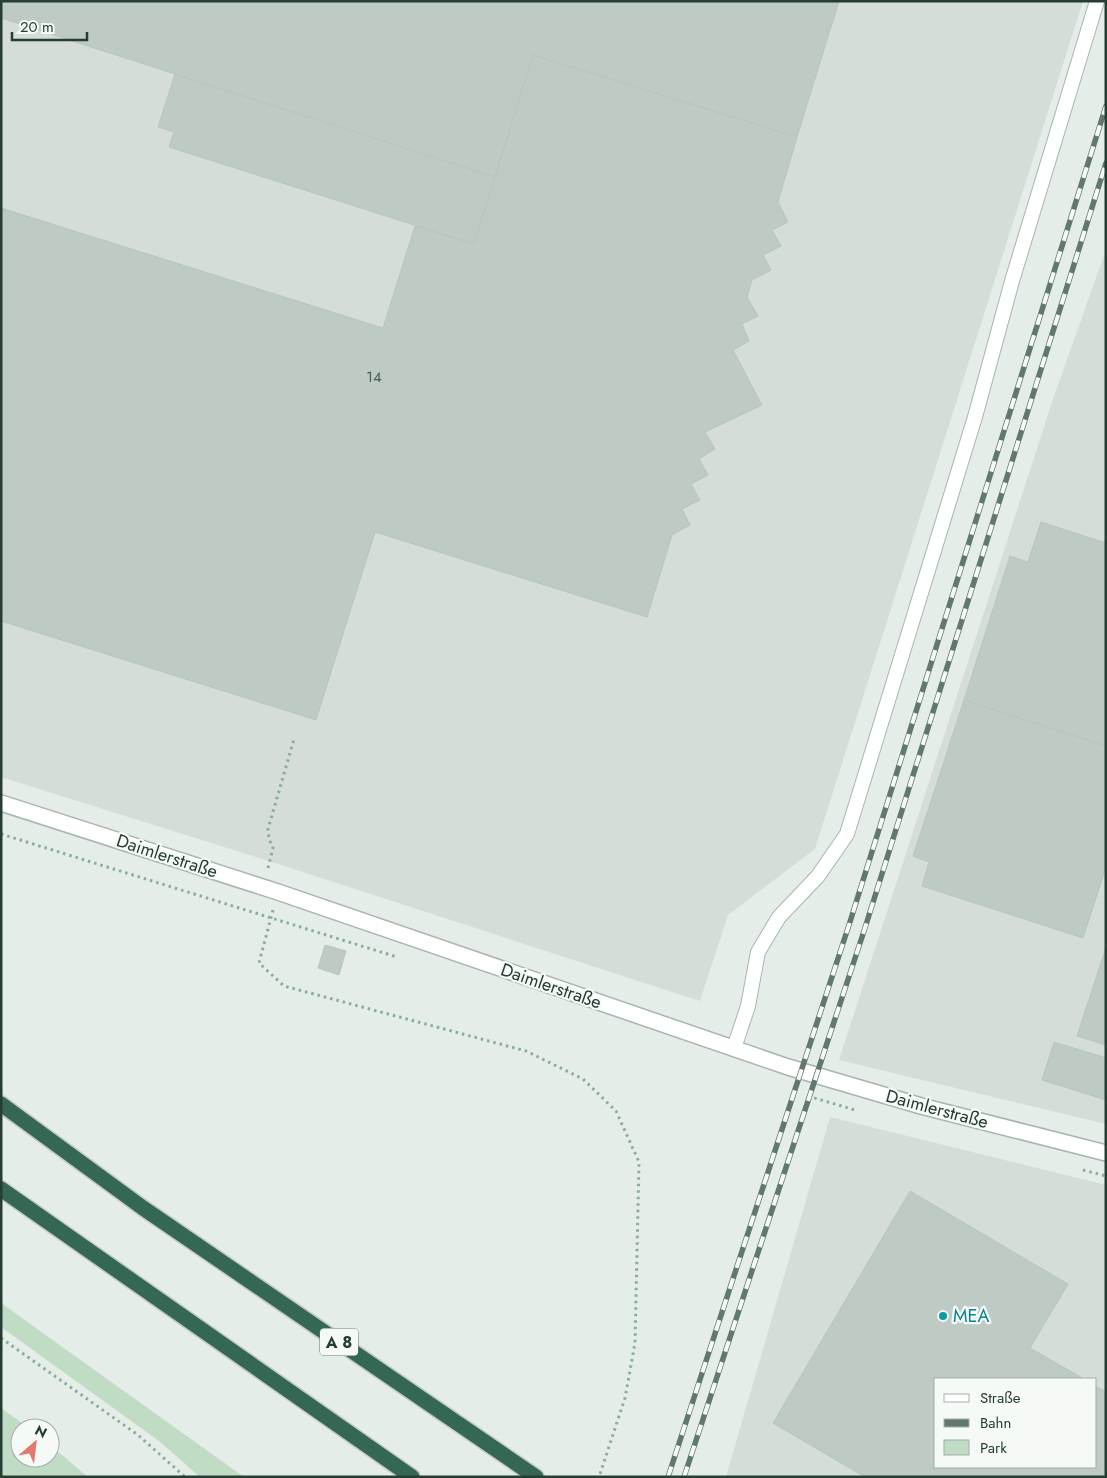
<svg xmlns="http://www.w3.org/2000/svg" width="1107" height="1478" viewBox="0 0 1107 1478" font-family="Jost,sans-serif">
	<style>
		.built { fill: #d4ddd7; fill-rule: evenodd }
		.green { fill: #c1dcc4 }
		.building { fill: #becac4; stroke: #b8c6be }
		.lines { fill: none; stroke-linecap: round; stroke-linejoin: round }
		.lane-casing { stroke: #a8b5ae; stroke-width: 16 }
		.street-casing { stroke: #a8b5ae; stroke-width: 18 }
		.highway-casing { stroke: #c2c9c6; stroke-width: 18 }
		.path { stroke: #89ad9c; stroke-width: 3; stroke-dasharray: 2.5 4; stroke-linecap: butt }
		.lane { stroke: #fff; stroke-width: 14 }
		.street { stroke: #fff; stroke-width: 15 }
		.highway { stroke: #356755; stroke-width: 15 }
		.rail-casing { stroke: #61786f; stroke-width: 5.5 }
		.rail { stroke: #f6faf7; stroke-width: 4; stroke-dasharray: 11; stroke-linecap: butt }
		.culture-dot { fill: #0f9aa8; stroke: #f6faf7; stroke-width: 2 }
		.labels { text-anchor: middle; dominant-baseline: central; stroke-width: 4.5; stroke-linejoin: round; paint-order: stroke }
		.number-label { font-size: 15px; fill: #4c6058 }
		.shield { fill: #f6faf7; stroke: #64766e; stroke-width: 1 }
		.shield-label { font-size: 16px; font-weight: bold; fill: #263d34 }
		.street-label { font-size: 18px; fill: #263d34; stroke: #f6faf7 }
		.culture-label { font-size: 18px; fill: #0d838f; stroke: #f6faf7; text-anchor: start }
	</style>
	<rect width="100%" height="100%" fill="#e5ede8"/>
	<path class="built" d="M 1,1 L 1083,1 L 815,849 L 728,915 L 700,1001 L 272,862 L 1,777 Z
		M 1106,250 L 1106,1124 L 839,1060 L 1054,396 Z
		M 830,1117 L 1106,1185 L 1106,1477 L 726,1477 ZM 936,1379 L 1096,1379 L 1096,1467 L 936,1467 Z"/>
	<path class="green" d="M 1,1303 L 244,1477 L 200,1477 L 159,1441 L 1,1327 Z
		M 1,1408 L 29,1428 L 20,1428 L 20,1458 L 50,1458 L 50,1445 L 88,1477 L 1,1477 Z"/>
	<path class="building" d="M 1,1 L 839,1 L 797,137 L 533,55 L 495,177 L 1,18 Z
		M 533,55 L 797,137 L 778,202 L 788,222 L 772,230 L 781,246 L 763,255 L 771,270 L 752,280 L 747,297 L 758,316 L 742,324 L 749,341 L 733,350 L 762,405 L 705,432 L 715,449 L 699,459 L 708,475 L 691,484 L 700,500 L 682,509 L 690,525 L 672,535 L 647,617 L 375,532 L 316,720 L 1,621 L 1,208 L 383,328 L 415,226 L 474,244 Z
		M 175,74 L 495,177 L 474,244 L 169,147 L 174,132 L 158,127 Z
		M 1041,522 L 1106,543 L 1106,746 L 964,700 L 1010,556 L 1028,562 Z
		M 964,700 L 1106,746 L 1106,867 L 1083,938 L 922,886 L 929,862 L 913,856 Z
		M 325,945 L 346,951 L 339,975 L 318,968 Z
		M 1106,947 L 1106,1045 L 1077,1036 Z
		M 1054,1042 L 1106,1058 L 1106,1100 L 1042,1080 Z
		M 910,1191 L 1068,1284 L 1030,1348 L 1084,1379 L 936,1379 L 936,1467 L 1096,1467 L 1096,1386 L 1106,1392 L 1106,1477 L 865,1477 L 773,1423 Z"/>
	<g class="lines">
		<g class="lane-casing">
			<path id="lane" d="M 734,1048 L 748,1006 L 758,952 L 779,917 L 818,876 L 847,834 L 975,417 L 1012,281 L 1097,1"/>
		</g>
		<g class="street-casing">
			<path id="street" d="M 1,803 L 278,892 L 788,1067 L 921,1106 L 1106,1153"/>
		</g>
		<g class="highway-casing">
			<path id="highway" d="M 1,1104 L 143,1208 L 536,1477
				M 1,1189 L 412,1477"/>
		</g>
		<path class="path" d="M 1,834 L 397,957
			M 268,868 L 273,848 L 269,839 L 268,829 L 294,739
			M 273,910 L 259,963 L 284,986 L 526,1051 L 583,1079 L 616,1111 L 639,1162 L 635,1343 L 625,1398 L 599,1477
			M 808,1096 L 855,1110
			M 1083,1170 L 1106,1176
			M 1,1338 L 138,1435 L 185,1477"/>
		<use href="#lane" class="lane"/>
		<use href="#street" class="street"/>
		<use href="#highway" class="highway"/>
		<g class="rail-casing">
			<path id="rail" d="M 668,1477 L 849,925 L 1106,106
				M 684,1477 L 864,931 L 1106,163"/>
		</g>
		<use href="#rail" class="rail"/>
	</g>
	<circle class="culture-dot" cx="943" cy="1316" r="5"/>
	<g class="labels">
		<g class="number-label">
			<text x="374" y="377">14</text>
		</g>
		<rect class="shield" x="320" y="1328.5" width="38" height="27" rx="4"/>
		<g class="shield-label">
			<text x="339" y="1342">A 8</text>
		</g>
		<g class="street-label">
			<text transform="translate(167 856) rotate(18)">Daimlerstraße</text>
			<text transform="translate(551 986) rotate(19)">Daimlerstraße</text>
			<text transform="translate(937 1109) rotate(15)">Daimlerstraße</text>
		</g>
		<g class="culture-label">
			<text x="953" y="1316">MEA</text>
		</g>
	</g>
	<rect width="1107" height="1478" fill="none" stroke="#263d34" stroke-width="5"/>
	<rect x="934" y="1378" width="162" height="90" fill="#f6faf7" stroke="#a3aea9"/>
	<rect x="944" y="1394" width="25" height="8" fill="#ffffff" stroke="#a3aea9"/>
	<text x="980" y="1403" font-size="15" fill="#263d34">Straße</text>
	<rect x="944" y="1419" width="25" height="8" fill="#61786f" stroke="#a3aea9"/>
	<text x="980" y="1428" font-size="15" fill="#263d34">Bahn</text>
	<rect x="944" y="1440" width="25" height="15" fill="#c1dcc4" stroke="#a3aea9"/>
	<text x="980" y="1453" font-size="15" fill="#263d34">Park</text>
	<g transform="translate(35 1443) rotate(28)"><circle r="24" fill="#f6faf7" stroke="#a3aea9"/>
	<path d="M0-4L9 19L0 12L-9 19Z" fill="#e4786c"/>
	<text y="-8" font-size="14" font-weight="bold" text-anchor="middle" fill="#263d34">N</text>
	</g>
	<path d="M12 32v8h75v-8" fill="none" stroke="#263d34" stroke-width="2.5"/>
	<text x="20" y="32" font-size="15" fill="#263d34" stroke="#f6faf7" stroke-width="4" paint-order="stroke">20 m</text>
</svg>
